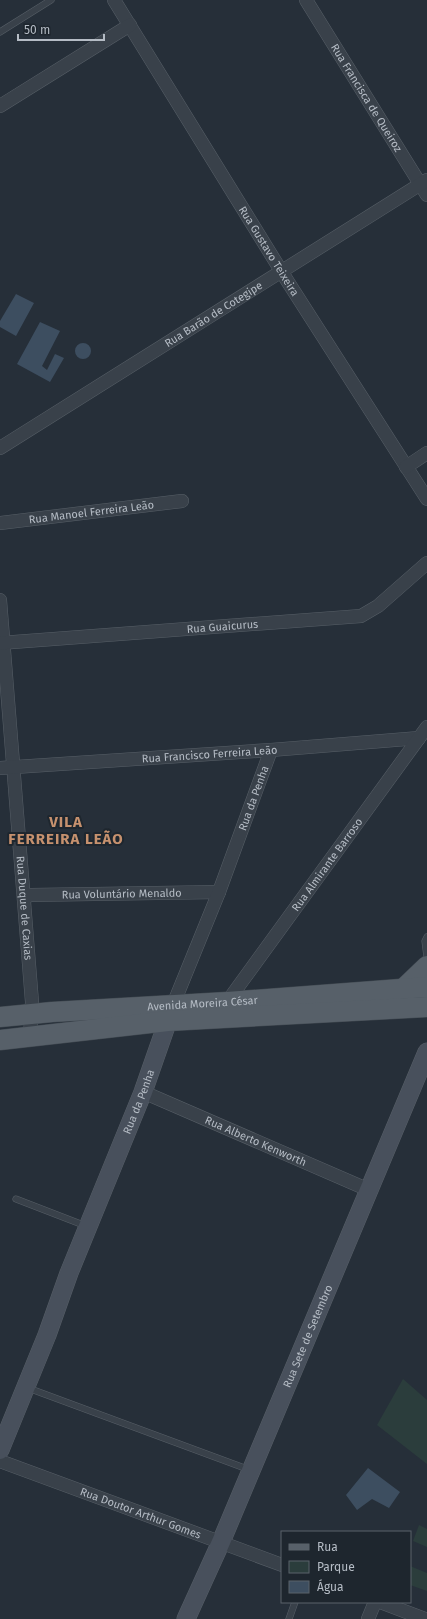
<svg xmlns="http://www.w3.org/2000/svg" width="427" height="1619" viewBox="0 0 427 1619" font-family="'Fira Sans',sans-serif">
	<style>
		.green { fill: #2b3d3c }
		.water { fill: #3d4e60 }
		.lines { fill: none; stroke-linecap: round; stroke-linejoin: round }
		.lane-casing { stroke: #575f67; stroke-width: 7 }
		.street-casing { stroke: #575f67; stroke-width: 14 }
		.secondary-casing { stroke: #575f67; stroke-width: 19 }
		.primary-casing { stroke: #424a52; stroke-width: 21 }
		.lane { stroke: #39414a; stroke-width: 6 }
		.street { stroke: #39414a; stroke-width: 13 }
		.secondary { stroke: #48505c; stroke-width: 18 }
		.primary { stroke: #576069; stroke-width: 20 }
		.labels { text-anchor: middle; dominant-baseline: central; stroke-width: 4; stroke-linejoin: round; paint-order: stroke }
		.street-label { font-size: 11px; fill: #b5bcc5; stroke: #1e262e }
		.district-label { font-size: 15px; font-weight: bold; letter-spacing: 1px; fill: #c6916e; stroke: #1e262e }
	</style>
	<rect width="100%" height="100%" fill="#262f39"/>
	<path class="green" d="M 403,1379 L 427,1400 L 427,1464 L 377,1425 Z
		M 419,1525 L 427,1529 L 427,1547 L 413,1541 Z
		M 410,1566 L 427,1573 L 427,1591 L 410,1585 Z"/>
	<path class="water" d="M 16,294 L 34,303 L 16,336 L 0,327 L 0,321 Z
		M 40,322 L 60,331 L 42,366 L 47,370 L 55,354 L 64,358 L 50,382 L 17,364 Z
		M75 351a8 8 0 1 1 16 0a8 8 0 1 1-16 0Z
		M 368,1468 L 400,1492 L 389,1508 L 372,1499 L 357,1510 L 346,1495 Z"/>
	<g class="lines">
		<g class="lane-casing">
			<path id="lane" d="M 0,32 L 51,0
				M 427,937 L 425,941 L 427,957
				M 16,1199 L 86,1226
				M 28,1388 L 250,1470
				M 289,1619 L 295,1602"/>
		</g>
		<g class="street-casing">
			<g id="street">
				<path id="s1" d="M 114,0 L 288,282 L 427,499"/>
				<path id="s2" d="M 306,0 L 427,195"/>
				<path d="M 0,106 L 130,25"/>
				<path id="s3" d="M 0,448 L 427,180"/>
				<path d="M 406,467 L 427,453"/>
				<path id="s4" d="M 0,523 L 182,501"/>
				<path id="s5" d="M 0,600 L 32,1002 L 30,1037"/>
				<path id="s6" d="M 0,643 L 361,616 L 378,606 L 427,563"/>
				<path id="s7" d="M 0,768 L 271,750 L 419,738"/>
				<path id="s8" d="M 24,897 L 31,895 L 219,892"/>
				<path id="s9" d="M 227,1002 L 427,727"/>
				<path id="s10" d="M 173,1005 L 219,892 L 271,750"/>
				<path id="s11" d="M 143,1092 L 369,1190"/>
				<path id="s12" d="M 0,1461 L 282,1565"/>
				<path d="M 380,1602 L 425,1619"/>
				<path d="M 368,1619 L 375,1602"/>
			</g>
		</g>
		<g class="secondary-casing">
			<g id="secondary">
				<path id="s13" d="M 0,1450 L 47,1335 L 69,1273 L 143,1092 L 172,1009"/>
				<path id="s14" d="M 186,1619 L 221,1542 L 427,1052"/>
			</g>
		</g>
		<g class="primary-casing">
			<g id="primary">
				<path d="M 404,988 L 427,966"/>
				<path id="s15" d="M 0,1017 L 52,1012 L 227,1002 L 427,987"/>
				<path d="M 0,1040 L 168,1021 L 427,1007"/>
			</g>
		</g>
		<use href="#lane" class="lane"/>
		<use href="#street" class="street"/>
		<use href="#secondary" class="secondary"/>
		<use href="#primary" class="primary"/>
	</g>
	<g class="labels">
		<g class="street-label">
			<text stroke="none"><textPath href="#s2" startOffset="115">Rua Francisca de Queiroz</textPath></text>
			<text stroke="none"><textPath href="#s1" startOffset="295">Rua Gustavo Teixeira</textPath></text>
			<text stroke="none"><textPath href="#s3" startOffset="252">Rua Barão de Cotegipe</textPath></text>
			<text stroke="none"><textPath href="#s4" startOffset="92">Rua Manoel Ferreira Leão</textPath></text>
			<text stroke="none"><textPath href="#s6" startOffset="223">Rua Guaicurus</textPath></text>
			<text stroke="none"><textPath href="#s7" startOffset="210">Rua Francisco Ferreira Leão</textPath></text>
			<text stroke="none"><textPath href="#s10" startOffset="222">Rua da Penha</textPath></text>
			<text stroke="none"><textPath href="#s9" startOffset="170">Rua Almirante Barroso</textPath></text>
			<text stroke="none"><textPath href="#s8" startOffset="98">Rua Voluntário Menaldo</textPath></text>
			<text stroke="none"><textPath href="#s5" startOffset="309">Rua Duque de Caxias</textPath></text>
			<text stroke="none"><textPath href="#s15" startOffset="203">Avenida Moreira César</textPath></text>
			<text stroke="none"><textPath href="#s13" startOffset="375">Rua da Penha</textPath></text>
			<text stroke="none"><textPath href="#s11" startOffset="123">Rua Alberto Kenworth</textPath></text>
			<text stroke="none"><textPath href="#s14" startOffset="308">Rua Sete de Setembro</textPath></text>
			<text stroke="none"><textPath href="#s12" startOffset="150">Rua Doutor Arthur Gomes</textPath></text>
		</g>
		<g class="district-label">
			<text x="66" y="822">VILA<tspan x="66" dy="17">FERREIRA LEÃO</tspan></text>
		</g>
	</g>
	<rect x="281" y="1531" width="130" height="72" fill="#1e262e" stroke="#5a626a"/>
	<rect x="289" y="1544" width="20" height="6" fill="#576069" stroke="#5a626a"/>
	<text x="317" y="1551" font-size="12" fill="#b5bcc5">Rua</text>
	<rect x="289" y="1561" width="20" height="12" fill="#2b3d3c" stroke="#5a626a"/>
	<text x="317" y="1571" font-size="12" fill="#b5bcc5">Parque</text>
	<rect x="289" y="1581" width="20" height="12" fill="#3d4e60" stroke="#5a626a"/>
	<text x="317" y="1591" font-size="12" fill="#b5bcc5">Água</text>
	<path d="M18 34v6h86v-6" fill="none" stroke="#b5bcc5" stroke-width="2"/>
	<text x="24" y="34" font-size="12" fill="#b5bcc5" stroke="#1e262e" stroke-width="3" paint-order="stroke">50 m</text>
</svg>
